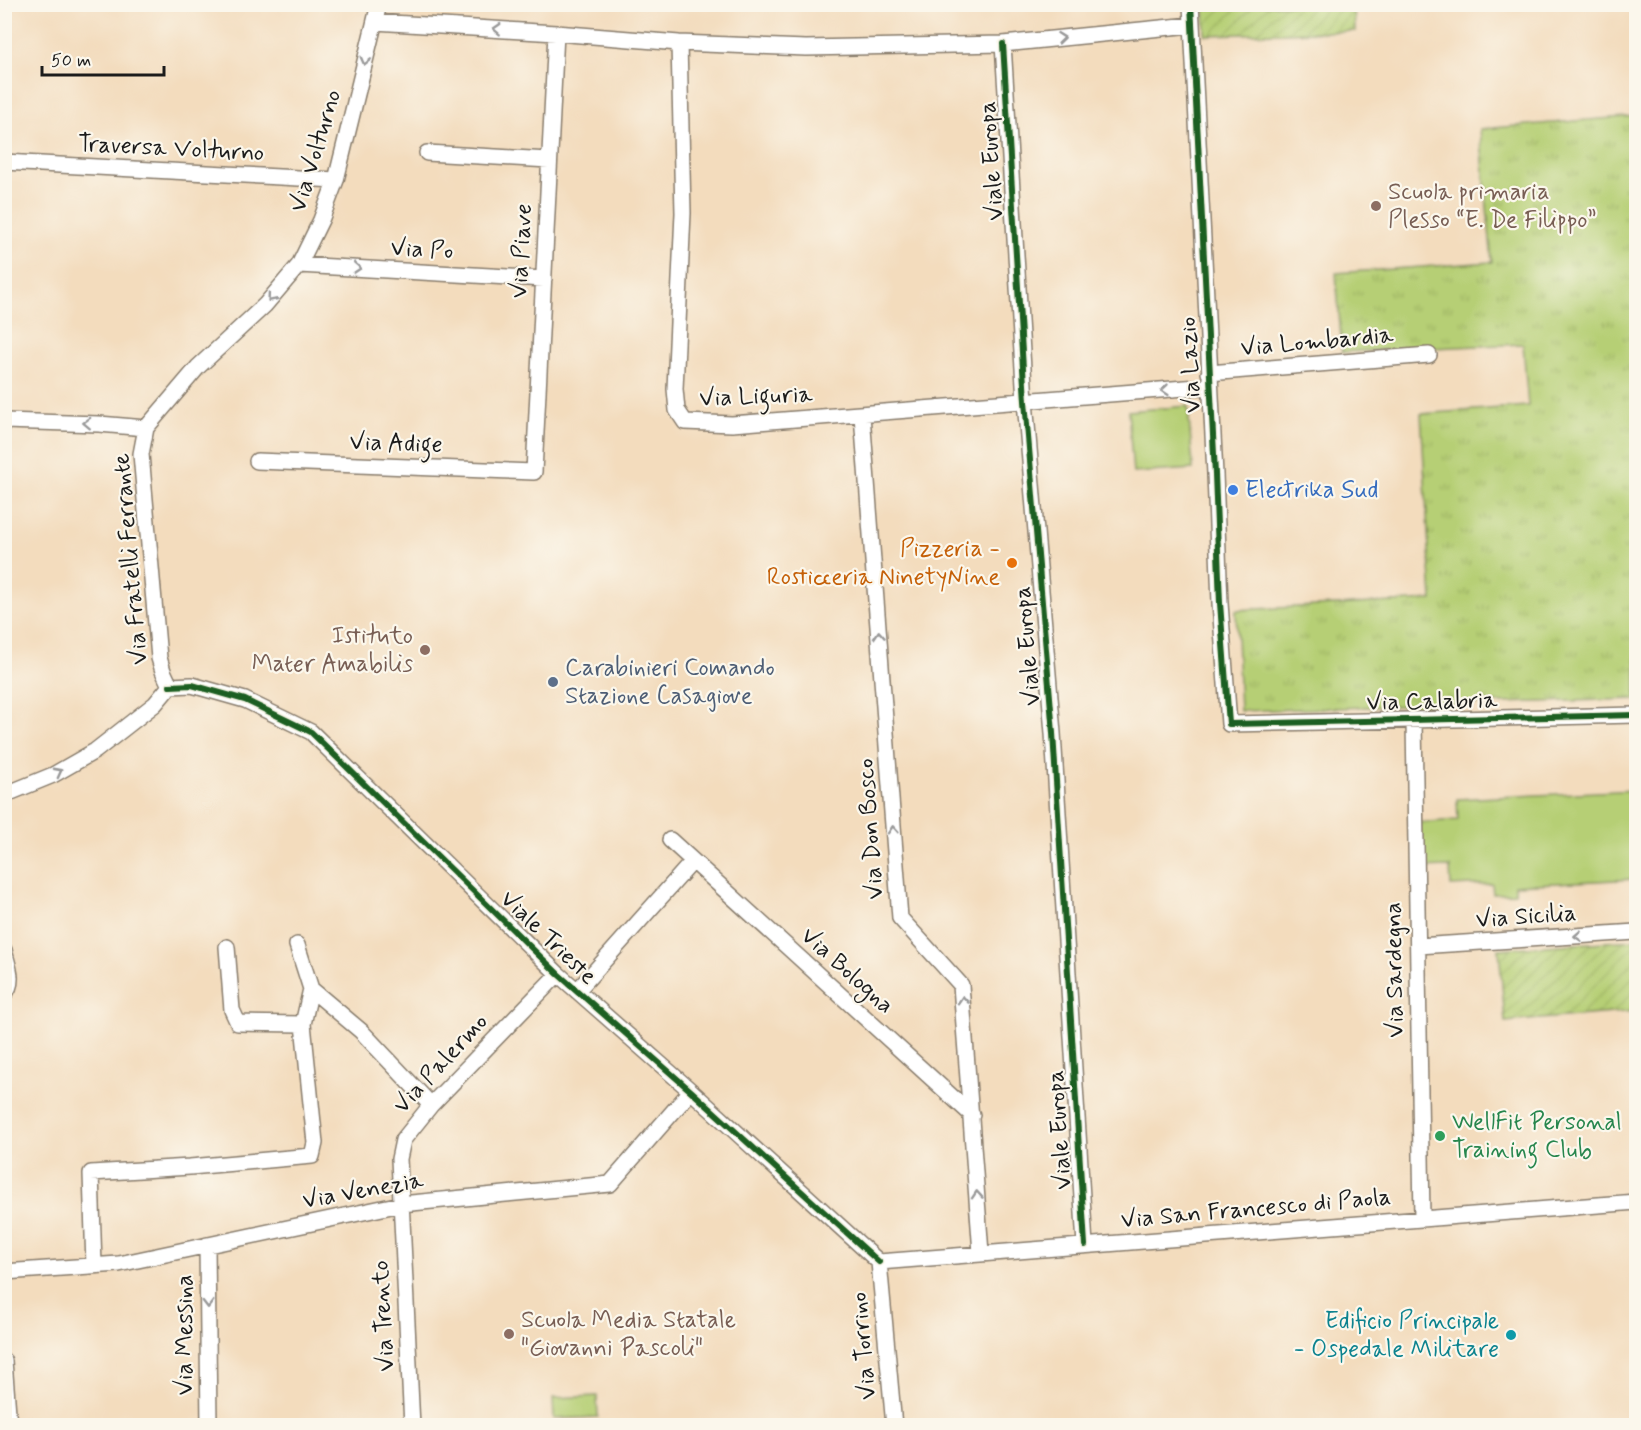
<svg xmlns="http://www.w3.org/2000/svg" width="1641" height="1430" viewBox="0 0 1641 1430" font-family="Mynerve,sans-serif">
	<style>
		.grass { fill: url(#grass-tufts); stroke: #697648; stroke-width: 1.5 }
		.park { fill: #b6cf74; stroke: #697648; stroke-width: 1.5 }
		.garden { fill: url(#garden-furrows); stroke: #697648; stroke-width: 1.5 }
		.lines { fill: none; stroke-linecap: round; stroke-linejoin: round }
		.street-casing { stroke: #887c6c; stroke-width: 18 }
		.street { stroke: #fff; stroke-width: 15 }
		.cycleway-casing { stroke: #fbf7ec; stroke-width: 10 }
		.cycleway { stroke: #1b5e20; stroke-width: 6 }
		.oneway { stroke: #999 }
		.education-dot { fill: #8d6e63; stroke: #fbf7ec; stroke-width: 2 }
		.shop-dot { fill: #3f7fe0; stroke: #fbf7ec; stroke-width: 2 }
		.food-dot { fill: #e8710a; stroke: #fbf7ec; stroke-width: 2 }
		.service-dot { fill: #5c6f8a; stroke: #fbf7ec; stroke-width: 2 }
		.leisure-dot { fill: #2e9e5b; stroke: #fbf7ec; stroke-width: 2 }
		.culture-dot { fill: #0f9aa8; stroke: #fbf7ec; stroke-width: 2 }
		.labels { text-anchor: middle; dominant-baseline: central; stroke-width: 4.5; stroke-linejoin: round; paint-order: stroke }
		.street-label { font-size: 24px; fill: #1c1c1c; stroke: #fbf7ec }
		.education-label { font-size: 24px; fill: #785e54; stroke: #fbf7ec; text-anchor: start }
		.shop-label { font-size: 24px; fill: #366cbe; stroke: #fbf7ec; text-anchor: start }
		.food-label { font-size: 24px; fill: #c56008; stroke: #fbf7ec; text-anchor: end }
		.service-label { font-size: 24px; fill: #4e5e75; stroke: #fbf7ec; text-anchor: start }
		.leisure-label { font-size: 24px; fill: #27864d; stroke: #fbf7ec; text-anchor: start }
		.culture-label { font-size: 24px; fill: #0d838f; stroke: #fbf7ec; text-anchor: end }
	</style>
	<defs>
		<pattern id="grass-tufts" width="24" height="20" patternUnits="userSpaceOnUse" patternTransform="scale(1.5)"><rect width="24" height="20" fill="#b6cf74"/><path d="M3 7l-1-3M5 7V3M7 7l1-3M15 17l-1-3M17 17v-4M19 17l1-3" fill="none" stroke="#9cb164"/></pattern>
		<pattern id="garden-furrows" width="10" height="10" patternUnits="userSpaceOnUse" patternTransform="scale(1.5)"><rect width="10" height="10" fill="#b6cf74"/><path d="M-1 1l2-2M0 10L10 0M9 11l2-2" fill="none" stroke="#9cb164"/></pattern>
	</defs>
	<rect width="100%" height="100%" fill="#fbf7ec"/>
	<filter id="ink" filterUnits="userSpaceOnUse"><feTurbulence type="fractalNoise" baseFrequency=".0167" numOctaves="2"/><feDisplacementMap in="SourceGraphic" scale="12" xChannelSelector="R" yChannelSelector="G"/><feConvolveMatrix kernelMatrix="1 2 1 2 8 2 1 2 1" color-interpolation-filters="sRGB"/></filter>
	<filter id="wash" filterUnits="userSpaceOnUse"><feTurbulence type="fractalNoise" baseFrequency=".008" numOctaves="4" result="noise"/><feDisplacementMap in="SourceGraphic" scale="24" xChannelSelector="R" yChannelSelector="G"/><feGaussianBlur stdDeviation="1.35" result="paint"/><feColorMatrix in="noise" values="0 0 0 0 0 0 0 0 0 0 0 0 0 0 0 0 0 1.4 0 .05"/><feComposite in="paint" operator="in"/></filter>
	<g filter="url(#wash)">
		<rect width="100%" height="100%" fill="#f3dcbd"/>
		<path class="grass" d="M 1636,116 L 1636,699 L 1240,711 L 1236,610 L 1432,600 L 1421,414 L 1528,406 L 1523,344 L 1342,352 L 1336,273 L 1492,262 L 1480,129 Z"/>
		<path class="park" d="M 1188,406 L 1193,469 L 1133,473 L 1128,411 Z
			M 1636,790 L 1636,879 L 1515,885 L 1515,893 L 1493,894 L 1492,884 L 1451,886 L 1450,867 L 1417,868 L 1415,823 L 1458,820 L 1457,799 Z
			M 597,1396 L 598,1417 L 554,1419 L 553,1398 Z"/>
		<path class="garden" d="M 1204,5 L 1354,5 L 1355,31 L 1205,35 Z
			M 1636,940 L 1636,1011 L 1505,1022 L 1499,949 Z"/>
	</g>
	<g filter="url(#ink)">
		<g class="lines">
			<g class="street-casing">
				<path id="street" d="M 1191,4 L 1215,474 L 1220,603 L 1229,724 L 1636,715
					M 375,22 L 556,33 L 679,43 L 806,48 L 1003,44 L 1191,25
					M 679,43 L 683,213 L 675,389 L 677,410 L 685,422 L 732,424 L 1210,386
					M 1003,44 L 1025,401 L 1053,733 L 1085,1245
					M 427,153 L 549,160
					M 4,162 L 336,180
					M 299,265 L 544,279
					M 1209,373 L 1429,355
					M 862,415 L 900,918 L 961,985 L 981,1253
					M 4,421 L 99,424 L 146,428
					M 146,428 L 198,367 L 265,305 L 299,265 L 321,220 L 336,180 L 379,4
					M 146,428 L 141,454 L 159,658 L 163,671 L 170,686
					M 257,461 L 534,472 L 556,33
					M 170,686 L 192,685 L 245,700 L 311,732 L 558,974 L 691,1091 L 879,1262
					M 1414,721 L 1422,1218
					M 4,795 L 53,775 L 95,751 L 155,704 L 170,686
					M 670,840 L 972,1115
					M 1418,946 L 1636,932
					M 227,947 L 232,1010 L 238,1023 L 303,1024
					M 4,950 C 7,964 16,982 4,994
					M 311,989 L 361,1031 L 431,1105
					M 577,991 L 693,861
					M 207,1245 L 209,1426
					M 879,1262 L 1636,1202
					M 879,1262 L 894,1426
					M 94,1266 L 91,1173 L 190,1167 L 312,1156 L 315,1143 L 303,1024 L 311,989 L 297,945
					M 4,1272 L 119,1264 L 401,1204 L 610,1184 L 691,1091
					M 4,1361 L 9,1426
					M 412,1426 L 399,1159 L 403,1140 L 431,1105 L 558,974"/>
			</g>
			<use href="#street" class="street"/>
			<g class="cycleway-casing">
				<path id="cycleway" d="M 1191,4 L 1215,474 L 1220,603 L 1229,724 L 1636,715
					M 1003,44 L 1025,401 L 1053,733 L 1085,1245
					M 170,686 L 192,685 L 245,700 L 311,732 L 558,974 L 691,1091 L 879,1262"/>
			</g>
			<use href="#cycleway" class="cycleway"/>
		</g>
		<defs><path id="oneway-chevron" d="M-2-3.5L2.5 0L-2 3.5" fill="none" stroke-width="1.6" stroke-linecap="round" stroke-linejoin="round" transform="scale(1.5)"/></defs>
		<g class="oneway">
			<use href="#oneway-chevron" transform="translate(497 29) rotate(-177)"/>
			<use href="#oneway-chevron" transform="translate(1061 38) rotate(-6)"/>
			<use href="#oneway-chevron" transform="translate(365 61) rotate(104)"/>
			<use href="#oneway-chevron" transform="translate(357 268) rotate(3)"/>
			<use href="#oneway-chevron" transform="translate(271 298) rotate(130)"/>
			<use href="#oneway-chevron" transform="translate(1165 390) rotate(175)"/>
			<use href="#oneway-chevron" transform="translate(87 423) rotate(-178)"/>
			<use href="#oneway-chevron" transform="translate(879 635) rotate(-94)"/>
			<use href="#oneway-chevron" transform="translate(58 772) rotate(-28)"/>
			<use href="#oneway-chevron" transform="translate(893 830) rotate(-94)"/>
			<use href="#oneway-chevron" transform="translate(1578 936) rotate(176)"/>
			<use href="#oneway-chevron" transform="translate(963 1000) rotate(-94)"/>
			<use href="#oneway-chevron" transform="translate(977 1195) rotate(-94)"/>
			<use href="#oneway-chevron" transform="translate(208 1304) rotate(90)"/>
		</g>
	</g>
	<g class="education-dot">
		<circle cx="1376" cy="206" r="6"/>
		<circle cx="425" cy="650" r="6"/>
		<circle cx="509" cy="1334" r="6"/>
	</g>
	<circle class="shop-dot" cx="1233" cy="490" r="6"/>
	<circle class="food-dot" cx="1012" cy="563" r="6"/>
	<circle class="service-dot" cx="553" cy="682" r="6"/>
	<circle class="leisure-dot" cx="1440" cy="1136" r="6"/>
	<circle class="culture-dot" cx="1511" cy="1335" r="6"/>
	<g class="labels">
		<g class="street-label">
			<text transform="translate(171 149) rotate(3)">Traversa Volturno</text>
			<text transform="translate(316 151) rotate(-73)">Via Volturno</text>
			<text transform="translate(992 161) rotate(-94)">Viale Europa</text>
			<text transform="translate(422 250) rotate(3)">Via Po</text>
			<text transform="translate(522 251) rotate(-87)">Via Piave</text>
			<text transform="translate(1317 342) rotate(-5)">Via Lombardia</text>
			<text transform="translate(1191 365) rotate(-93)">Via Lazio</text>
			<text transform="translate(756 397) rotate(-2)">Via Liguria</text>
			<text transform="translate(396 444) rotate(2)">Via Adige</text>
			<text transform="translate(131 559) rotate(-95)">Via Fratelli Ferrante</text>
			<text transform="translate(1028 646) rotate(-95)">Viale Europa</text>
			<text transform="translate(1432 702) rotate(-1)">Via Calabria</text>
			<text transform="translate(871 829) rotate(-94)">Via Don Bosco</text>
			<text transform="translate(1526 917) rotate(-4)">Via Sicilia</text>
			<text transform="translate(548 938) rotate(44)">Viale Trieste</text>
			<text transform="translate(1395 970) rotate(-91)">Via Sardegna</text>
			<text transform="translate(847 971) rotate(42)">Via Bologna</text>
			<text transform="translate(441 1064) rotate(-47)">Via Palermo</text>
			<text transform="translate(1060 1130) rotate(-94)">Viale Europa</text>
			<text transform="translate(363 1191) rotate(-10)">Via Venezia</text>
			<text transform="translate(1256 1209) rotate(-5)">Via San Francesco di Paola</text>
			<text transform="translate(384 1316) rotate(-93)">Via Trento</text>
			<text transform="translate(185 1335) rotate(-90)">Via Messina</text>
			<text transform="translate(864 1346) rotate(-95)">Via Torrino</text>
		</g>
		<g class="education-label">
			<text x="1388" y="192">Scuola primaria<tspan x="1388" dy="28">Plesso “E. De Filippo”</tspan></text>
			<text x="413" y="636" text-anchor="end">Istituto<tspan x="413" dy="28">Mater Amabilis</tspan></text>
			<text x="521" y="1320">Scuola Media Statale<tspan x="521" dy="28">"Giovanni Pascoli"</tspan></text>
		</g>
		<g class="shop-label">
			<text x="1245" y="490">Electrika Sud</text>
		</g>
		<g class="food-label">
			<text x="1000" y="549">Pizzeria -<tspan x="1000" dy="28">Rosticceria NinetyNine</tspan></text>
		</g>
		<g class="service-label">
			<text x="565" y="668">Carabinieri Comando<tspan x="565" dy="28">Stazione Casagiove</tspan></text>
		</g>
		<g class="leisure-label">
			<text x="1452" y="1122">WellFit Personal<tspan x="1452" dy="28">Training Club</tspan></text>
		</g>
		<g class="culture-label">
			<text x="1499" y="1321">Edificio Principale<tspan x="1499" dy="28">- Ospedale Militare</tspan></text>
		</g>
	</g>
	<rect width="1641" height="1430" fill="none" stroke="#fbf7ec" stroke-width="24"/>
	<path d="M42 66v9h122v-9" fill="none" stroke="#1c1c1c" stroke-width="3"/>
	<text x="51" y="66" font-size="18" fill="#1c1c1c" stroke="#fbf7ec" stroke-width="4.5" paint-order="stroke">50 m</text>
</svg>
